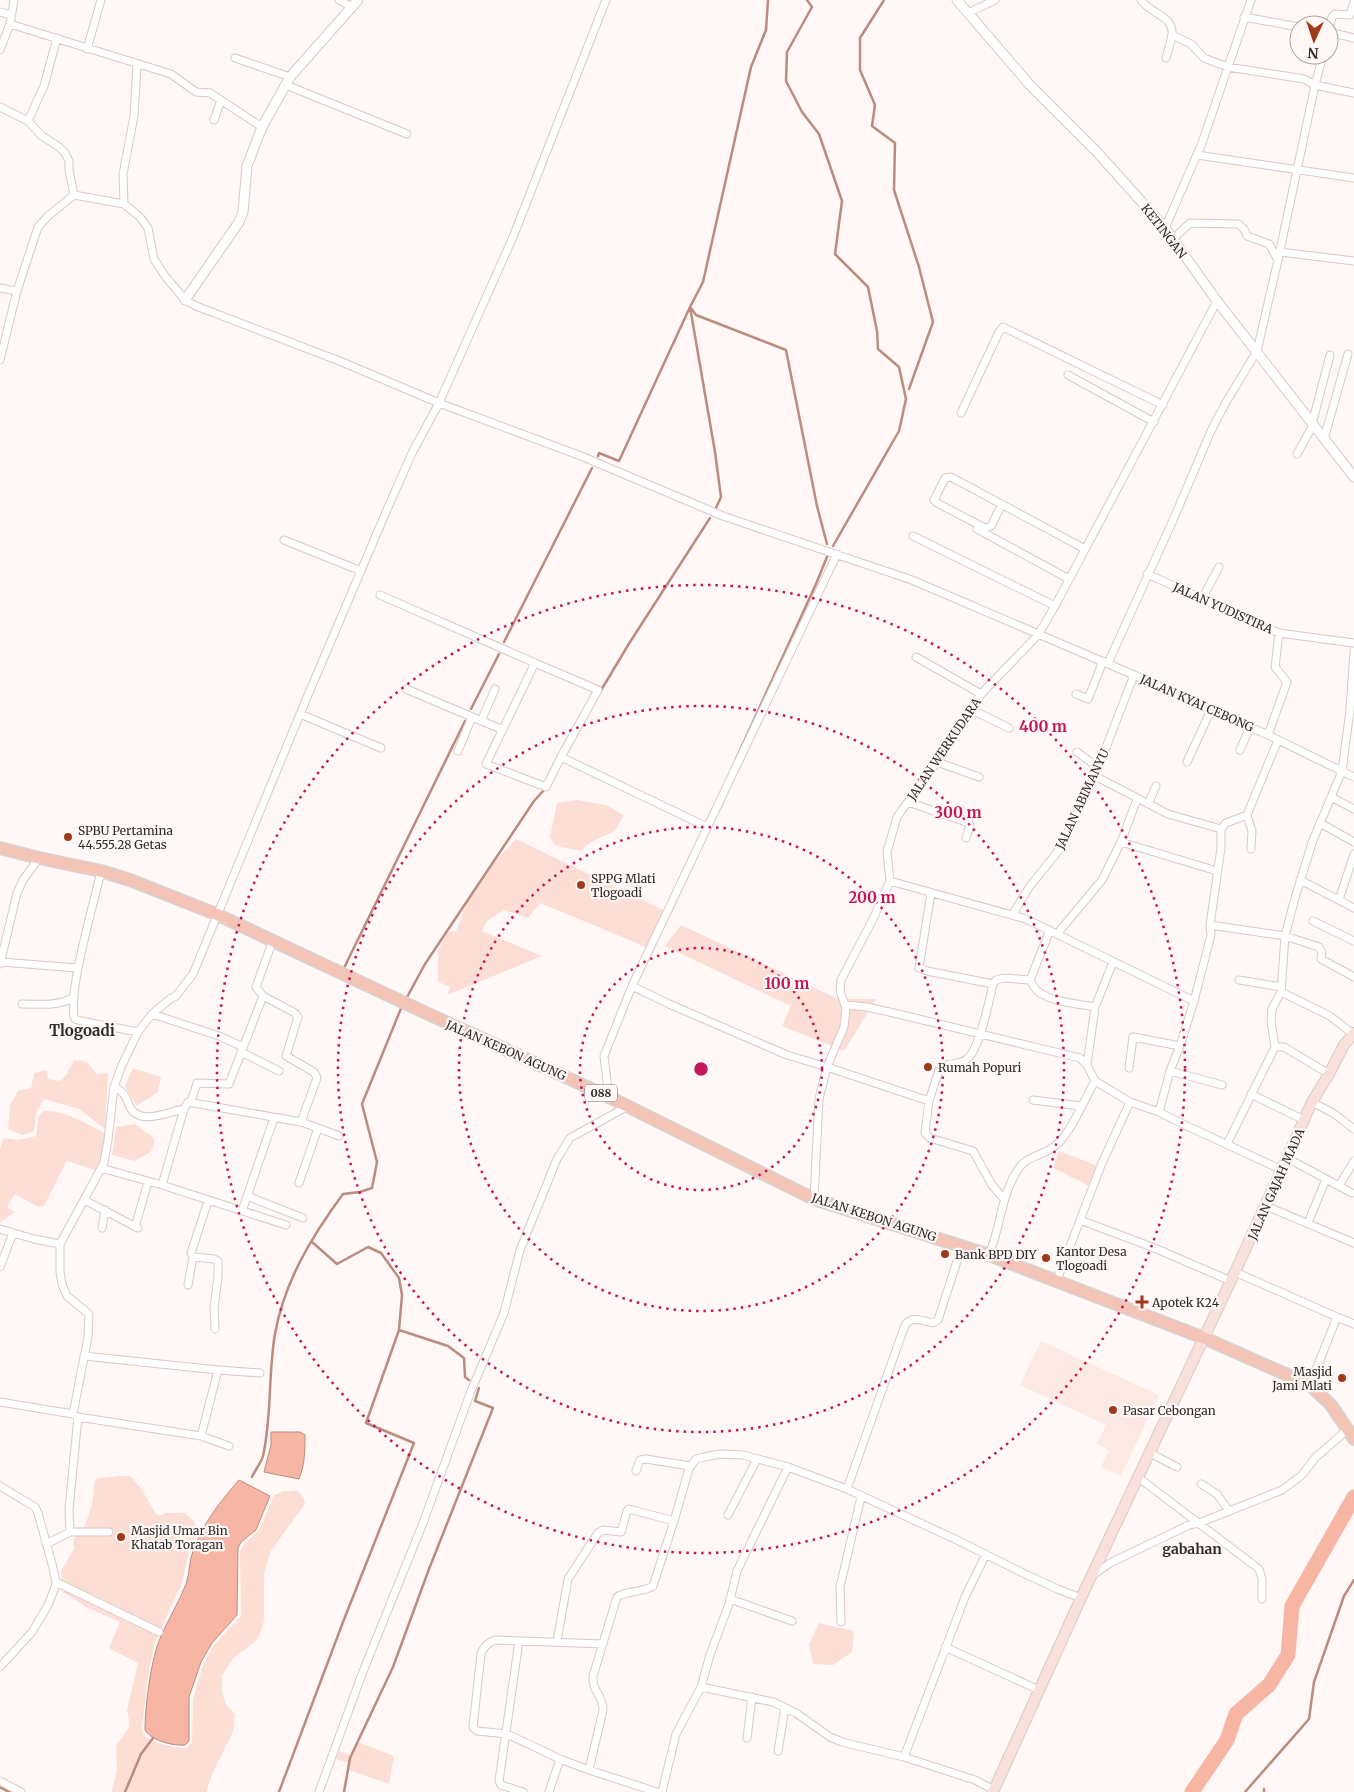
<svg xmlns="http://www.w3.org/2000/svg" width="1354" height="1792" viewBox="0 0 1354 1792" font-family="Merriweather,serif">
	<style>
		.built { fill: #fce9e3 }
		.green { fill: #fcded5 }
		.water { fill: #f7b6a3; stroke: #bb8c7e }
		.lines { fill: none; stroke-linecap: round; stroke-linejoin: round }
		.stream { stroke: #bb8c7e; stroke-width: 2.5 }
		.river { stroke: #f7b6a3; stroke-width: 15 }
		.minor-casing { stroke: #d9c9c5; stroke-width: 9 }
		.tertiary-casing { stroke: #d9c9c5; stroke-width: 11 }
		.secondary-casing { stroke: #d9c9c5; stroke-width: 12 }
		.primary-casing { stroke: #d6d4d4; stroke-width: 14 }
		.minor { stroke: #fff; stroke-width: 7 }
		.tertiary { stroke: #fff; stroke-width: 9 }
		.secondary { stroke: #f9e1db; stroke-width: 10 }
		.primary { stroke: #f4c4b6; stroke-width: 11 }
		.ring { fill: none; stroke: #c2185b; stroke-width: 2.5; stroke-dasharray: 2.5 5 }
		.poi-dot { fill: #a0381a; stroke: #fff8f6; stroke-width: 2 }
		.labels { text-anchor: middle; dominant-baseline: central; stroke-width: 4.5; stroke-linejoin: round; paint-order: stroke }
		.shield { fill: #fff8f6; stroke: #6e6866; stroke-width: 1 }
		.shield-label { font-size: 11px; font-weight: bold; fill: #302a28 }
		.street-label { font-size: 12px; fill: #302a28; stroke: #fff8f6 }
		.poi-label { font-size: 12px; fill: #302a28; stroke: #fff8f6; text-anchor: start }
		.neighbourhood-label { font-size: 14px; font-weight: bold; fill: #302a28; stroke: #fff8f6 }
		.quarter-label { font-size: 15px; font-weight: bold; fill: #302a28; stroke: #fff8f6 }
		.centre { fill: #c2185b; stroke: #fff8f6; stroke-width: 2.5 }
		.ring-label { font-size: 15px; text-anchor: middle; font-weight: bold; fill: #c2185b; stroke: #fff8f6; stroke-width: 4.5; stroke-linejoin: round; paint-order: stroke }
	</style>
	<rect width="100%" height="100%" fill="#fff8f6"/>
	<path class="built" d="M 1041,1341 L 1159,1395 L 1121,1476 L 1101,1467 L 1109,1450 L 1097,1444 L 1106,1425 L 1020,1385 Z"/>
	<path class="green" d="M 577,800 L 606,805 L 624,815 L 615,831 L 591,842 L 580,851 L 555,845 L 550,837 L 557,803 Z
		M 516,839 L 665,911 L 646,947 L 540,903 L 528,918 L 504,910 L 487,921 L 482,931 L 542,956 L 447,995 L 450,987 L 438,982 L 438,950 L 448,932 L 456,931 L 469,897 L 486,871 Z
		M 681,925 L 838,999 L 876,999 L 844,1051 L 782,1026 L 791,1006 L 665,946 Z
		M 74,1060 L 87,1062 L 97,1074 L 108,1073 L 105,1129 L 79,1109 L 44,1099 L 36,1113 L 34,1131 L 23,1135 L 8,1129 L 10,1105 L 18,1091 L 31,1088 L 34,1073 L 47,1070 L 48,1079 L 60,1081 L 67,1074 Z
		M 133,1068 L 161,1077 L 158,1092 L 137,1106 L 125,1086 Z
		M 44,1111 C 66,1110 86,1124 105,1133 C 105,1148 102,1158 95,1170 L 67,1161 L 44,1206 L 38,1207 L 15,1194 L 7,1207 L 15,1212 L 0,1223 L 0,1149 L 4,1138 L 19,1140 L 36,1136 L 39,1115 Z
		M 135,1124 L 155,1139 L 151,1152 L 134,1161 L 112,1155 L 116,1127 Z
		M 1059,1151 L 1098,1166 L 1089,1186 L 1053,1168 Z
		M 118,1476 L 130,1476 L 140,1487 L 156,1514 L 160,1516 L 166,1513 L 185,1513 L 194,1521 L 197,1531 L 189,1551 L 182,1583 L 155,1642 L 148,1675 L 142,1727 C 142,1731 143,1735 147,1738 C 154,1743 178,1749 187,1748 L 192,1742 L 193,1699 L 203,1665 L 214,1645 L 241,1616 L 240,1552 L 243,1545 L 260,1529 L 274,1495 L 284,1491 L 298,1491 L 304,1499 L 305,1504 L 270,1552 L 264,1575 L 264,1621 L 258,1639 L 234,1658 L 222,1675 L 222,1692 L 226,1705 L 235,1714 L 233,1732 L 213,1772 L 206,1792 L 112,1792 L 117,1770 L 116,1746 L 130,1726 L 127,1710 L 138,1663 L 109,1648 L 120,1622 L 86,1607 L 63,1592 L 61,1571 L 74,1549 L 73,1540 L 84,1528 L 92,1505 L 95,1479 Z
		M 819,1623 L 854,1631 L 852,1652 L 833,1665 L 813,1664 L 809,1644 Z
		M 358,1742 L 394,1756 L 389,1784 L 349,1770 L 350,1763 L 336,1759 L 339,1751 L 352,1755 Z"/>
	<path class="water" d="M 271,1432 L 300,1432 L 305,1435 C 305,1451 305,1464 299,1479 L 264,1472 L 271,1445 Z
		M 239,1480 L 270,1496 L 256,1530 L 241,1542 L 238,1548 L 237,1615 L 212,1643 L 201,1662 L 189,1697 L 189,1741 L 185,1745 C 173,1746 152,1741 145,1730 C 145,1706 151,1658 161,1636 C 169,1618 179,1602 186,1584 C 190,1573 189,1561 193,1551 C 203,1523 220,1502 239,1480 Z"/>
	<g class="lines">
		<path class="stream" d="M 807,0 L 812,7 L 787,52 L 786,81 L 802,112 L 819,134 L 842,201 L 835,254 L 868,287 L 877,331 L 878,349 L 899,367 L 906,399 L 899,431 L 833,546
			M 884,0 L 860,38 L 860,70 L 875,105 L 872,126 L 895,143 L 894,190 L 919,267 L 933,322 L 909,389
			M 598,456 L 599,453 L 619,461 L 690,307 L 696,315 L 786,350 L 817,506 L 827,544
			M 715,510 L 721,497 L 715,452 L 690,307 L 703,282 L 751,67 L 766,30 L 768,0
			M 504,642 L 592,468
			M 600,692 L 630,642 L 710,518
			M 471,709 L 499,654
			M 736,759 L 816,584 L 829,552
			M 343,970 L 465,721
			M 406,999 L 425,964 L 534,801 L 544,790
			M 312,1242 L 337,1264 L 368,1247 L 381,1253 L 399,1278 L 402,1295 L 399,1330 L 448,1346 L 464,1358 L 465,1377 L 469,1380
			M 252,1477 C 255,1470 261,1463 263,1456 C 272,1417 268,1374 275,1334 C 284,1282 312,1236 343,1194 L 360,1192 L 372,1188 L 377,1162 L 362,1104 L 402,1006
			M 0,1787 L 9,1792
			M 1264,1789 L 1264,1792
			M 125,1792 L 141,1754 L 153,1738
			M 279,1792 L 343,1622 L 414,1443 L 366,1423 L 399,1330
			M 344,1792 L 350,1758 L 393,1667 L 429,1569 L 493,1408 L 475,1401 L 479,1388
			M 1245,1792 L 1309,1719 L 1314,1682 L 1344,1596 L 1354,1580"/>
		<path class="river" d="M 1192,1792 L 1227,1740 L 1236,1714 L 1269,1685 L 1288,1655 L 1292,1606 L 1354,1497"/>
		<g class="minor-casing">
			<path id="minor" d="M 339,0 L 352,7
				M 1141,0 C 1149,13 1174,16 1172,34 C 1171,42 1168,51 1166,58
				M 0,12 L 11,15
				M 968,13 L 995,0
				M 1244,17 L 1299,27
				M 10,24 L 171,74 L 196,92 L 210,93 L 262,127
				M 1329,29 L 1332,17 L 1335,14 L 1350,15 L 1354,2
				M 1329,32 L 1354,38
				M 87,49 L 101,0
				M 0,50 L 10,24 L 14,0
				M 1323,55 L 1315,85 L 1354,93
				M 235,58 L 290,77
				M 286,85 L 407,134
				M 0,107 L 28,121 L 42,136 L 59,147 L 65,153 L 69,161 L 69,170 L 74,195
				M 214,120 L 221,100
				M 28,121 L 44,86 L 57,38
				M 1197,155 L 1354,178
				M 124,204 L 123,174 L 134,116 L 137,64
				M 1165,228 L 1202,143 L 1251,0
				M 1172,240 L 1190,223 L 1238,224 L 1244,229 L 1247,236 L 1269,244 L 1278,260
				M 1280,252 L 1354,261
				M 0,288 L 17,291 L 38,227 L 48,216 L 74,195 L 124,204 L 140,217 L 148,228 L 154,259 L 165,276 L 185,300 L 196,306 L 342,362 L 439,403 L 581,456 L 723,516 L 912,580 L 1134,675 L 1268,735 L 1354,777
				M 0,360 L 17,291
				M 1068,375 L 1154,422
				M 961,413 L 999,332 L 1003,327 L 1163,405
				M 1312,424 L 1330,355
				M 1324,439 L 1348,354
				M 1297,454 L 1313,425
				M 1002,504 L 991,526 L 985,528 L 937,503 L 934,500 L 945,478 L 951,477 L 1085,549
				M 977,529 L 1069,579
				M 913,536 L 1055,606
				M 284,540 L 361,571
				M 1147,574 L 1279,633 L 1354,643
				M 380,595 L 535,663
				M 1202,599 L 1219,567
				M 916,657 L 981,694
				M 535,663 L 598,690 L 561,757 L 546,787 L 486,764 Z
				M 1108,663 L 1174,518 L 1211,431 L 1225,404 L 1257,351 L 1278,260 L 1315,85 L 1304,79 L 1228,67 L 1204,58 L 1191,44 L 1172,35
				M 406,689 L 503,730
				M 1076,694 L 1088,699 L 1103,661
				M 970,709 L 1009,728
				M 300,714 L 381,748
				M 481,721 L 495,689
				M 1268,735 L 1287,682 L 1275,667 L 1279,633
				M 1240,750 L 1250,727
				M 458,751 L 472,717
				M 1077,752 L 1099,768
				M 561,757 L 707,827
				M 937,762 L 979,777
				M 1187,762 L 1211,710
				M 1095,776 L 1168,814 L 1221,829 L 1226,823 L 1247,815
				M 1331,797 L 1354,809
				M 908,802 L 969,823 L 970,825 L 966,838
				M 1148,804 L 1156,786
				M 1320,823 L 1354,842
				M 1121,842 L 1217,871
				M 1251,849 L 1252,831 L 1247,815 L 1278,740
				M 101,871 C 95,900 66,996 75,1019 L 81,1021 L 138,1032
				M 1300,880 L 1354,908
				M 890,881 L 887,852 L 897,817 L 937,762 L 981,694 L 1038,635 L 1055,606 L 1217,301
				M 890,881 L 1026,919 L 1194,1001
				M 931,893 L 919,968 L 927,971 L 993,984
				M 1339,900 L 1354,854
				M 1012,915 L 1030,886 L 1059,850 L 1095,776 L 1134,675
				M 1313,921 L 1354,941
				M 1210,925 L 1285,936 L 1319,947 L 1322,952 L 1321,959 L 1354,977
				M 1057,934 L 1102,880 L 1121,842 L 1137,799
				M 1,962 L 78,968
				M 0,964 L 17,893 L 23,880 L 39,858
				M 1030,980 C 1033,985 1035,990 1040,993 C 1054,1002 1079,1004 1095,1007
				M 1239,980 L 1281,987
				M 632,986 L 669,1004 L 787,1055 L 827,1067 L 929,1101
				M 22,1004 C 41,1004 57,1007 74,997
				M 846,1005 L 867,1007 L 898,1014 L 1080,1058 L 1087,1065 L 1095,1081 C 1085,1098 1070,1135 1055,1146 C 1044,1155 1027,1156 1019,1168 C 1001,1194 1001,1226 989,1255
				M 152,1014 L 219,1036 L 243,1047
				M 1353,1034 L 1330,1016 L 1281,992 L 1285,936 L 1295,898 L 1313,840 L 1342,771 L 1350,710 L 1354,651
				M 1275,1047 L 1271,1021 L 1272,1009 L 1281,992
				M 241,1052 L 279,1071
				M 1087,1065 L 1095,1007 L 1113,962
				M 1129,1068 L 1133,1037 L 1180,1046
				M 1170,1071 L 1222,1085
				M 1095,1081 L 1130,1102 L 1159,1112 L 1170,1071 L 1180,1046 L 1194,1001 L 1211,935 L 1210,925 L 1221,848 L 1221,829
				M 114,1087 C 123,1091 126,1096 129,1105 C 138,1127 167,1112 184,1109
				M 1251,1094 L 1304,1120
				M 609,1097 L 604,1056 L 632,986 L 837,554
				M 1033,1100 L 1081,1106
				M 191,1102 L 197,1083 L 229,1084 L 263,996
				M 1312,1102 L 1333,1113 L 1354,1129
				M 1159,1112 L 1187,1126 L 1282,1170
				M 318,1128 L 339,1136
				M 1227,1144 L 1275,1047 L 1284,1047 L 1329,1074
				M 1287,1158 L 1352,1193
				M 101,1168 L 162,1185 L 184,1109 L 188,1102 L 301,1122 L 317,1078 L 314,1072 L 286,1056 L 298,1017 L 295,1013 L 263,996 L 256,987 L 273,940
				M 299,1183 L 318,1128 L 301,1122
				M 162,1185 L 286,1225
				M 1339,1186 L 1354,1161
				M 247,1196 L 303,1218
				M 814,1199 L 819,1099 L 827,1067 L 844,1027 L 846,1008 L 840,991 L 841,980 L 873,919 L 890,881
				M 1004,1199 L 992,1185 L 973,1151 L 930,1138 L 925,1133 L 929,1101 L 939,1070 C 947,1061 959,1066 967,1059 C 980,1049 989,1001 993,984 L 996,980 L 1004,978 L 1030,980 L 1050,930
				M 84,1200 L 138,1228
				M 208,1201 L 191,1253 L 193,1257 L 214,1259 L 218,1261 L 218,1277 L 214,1308 L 215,1329
				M 1266,1206 L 1354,1243
				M 242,1211 L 274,1118
				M 1080,1220 L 1152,1247 L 1231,1281
				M 1308,1223 L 1326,1179
				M 135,1227 L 148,1182
				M 102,1228 L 105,1210
				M 0,1229 L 34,1239 L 60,1244
				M 0,1267 L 13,1233
				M 1235,1272 L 1337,1317 L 1310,1385
				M 1057,1280 L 1102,1163 L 1130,1102
				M 188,1285 L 193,1257
				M 1337,1317 L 1354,1324
				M 218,1370 L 260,1373
				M 0,1402 L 73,1414 L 78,1417 L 201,1436 L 218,1370 L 84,1356
				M 73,1414 L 88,1337 L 89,1314 L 67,1296 L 62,1284 L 60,1272 L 60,1244 L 104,1163 L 108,1140 L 114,1087 L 122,1065 L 138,1032 L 152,1014 L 170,999 L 176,996 L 193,974 L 305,702 L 386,512 L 412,453 L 439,403 L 513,237 L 606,0
				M 201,1436 L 229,1446
				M 1150,1453 L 1177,1467
				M 636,1471 L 640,1460 L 646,1459 L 690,1466
				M 1139,1478 L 1259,1569 L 1262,1579 L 1262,1599
				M 1201,1484 L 1217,1494 L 1229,1511
				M 0,1486 L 35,1507 L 38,1513 L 52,1564 L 56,1582 L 54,1590 L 48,1605 L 32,1632 L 0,1667
				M 847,1489 L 905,1325 C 911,1315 924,1321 933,1323 L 938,1320 L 962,1246
				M 728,1515 L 757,1459
				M 70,1532 L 69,1509 L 78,1417
				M 46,1544 L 70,1532 L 109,1532
				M 1093,1575 L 1110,1563 L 1189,1525 L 1199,1523 L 1282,1490 L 1302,1475 L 1315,1458 L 1348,1429
				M 56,1582 L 159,1632
				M 730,1599 L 792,1621
				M 841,1622 L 840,1587 L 861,1497
				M 519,1641 L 499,1781 L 501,1785 L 523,1792
				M 557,1641 L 568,1579 L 598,1533 L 603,1530 L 621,1532 L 627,1511 L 629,1509 L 674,1521
				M 945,1647 L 1039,1690
				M 701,1687 L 773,1702 L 796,1713 L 830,1737 L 842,1742 L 904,1757 L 975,1780 L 994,1790
				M 747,1738 L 752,1697
				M 778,1751 L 785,1708
				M 904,1757 L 965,1597 L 986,1554
				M 589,1770 L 560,1759 L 507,1734 L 477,1731 L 473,1727 L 481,1654 C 483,1647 488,1643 495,1640 L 603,1644
				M 0,1781 L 21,1792
				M 319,1792 L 362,1674 L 423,1523 L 471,1391 L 504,1313 L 520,1250 L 557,1159 L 570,1138 L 628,1106
				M 549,1792 L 560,1759
				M 657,1792 L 589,1770 L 603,1710 C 603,1694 592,1693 593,1676 L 617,1597 C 627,1590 642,1593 653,1586 L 674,1521 L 689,1469 L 696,1459 L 704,1457 L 720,1454 L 743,1455 L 788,1467 L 847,1489 L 959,1541 L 1023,1573 L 1060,1590 L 1081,1598
				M 662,1792 L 676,1734 L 701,1687 L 710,1655 L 729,1604 L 737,1571 L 788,1467"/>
		</g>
		<g class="tertiary-casing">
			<path id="tertiary" d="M 957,0 L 1029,84 L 1097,152 L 1165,228 L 1217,301 L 1354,477
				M 185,300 L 239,222 L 243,212 L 247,166 L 262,127 L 290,77 L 358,0"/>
		</g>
		<g class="secondary-casing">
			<path id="secondary" d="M 993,1792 L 1081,1598 L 1235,1272 L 1312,1102 L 1329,1074 L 1344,1045 L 1354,1033"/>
		</g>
		<g class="primary-casing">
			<path id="primary" d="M 0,848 L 39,858 L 101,871 L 130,880 L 216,914 L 424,1012 L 609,1097 L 814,1199 L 989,1255 L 1204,1338 L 1310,1385 L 1331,1405 L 1354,1439"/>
		</g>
		<use href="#minor" class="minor"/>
		<use href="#tertiary" class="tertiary"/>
		<use href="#secondary" class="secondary"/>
		<use href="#primary" class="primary"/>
	</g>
	<g class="ring">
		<circle cx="701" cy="1069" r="121"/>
		<circle cx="701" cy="1069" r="242"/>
		<circle cx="701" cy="1069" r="363"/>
		<circle cx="701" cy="1069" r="484"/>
	</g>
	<g class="poi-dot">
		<circle cx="68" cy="837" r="5"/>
		<circle cx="581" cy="885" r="5"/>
		<circle cx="928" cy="1067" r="5"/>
		<circle cx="945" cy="1254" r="5"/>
		<circle cx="1046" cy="1258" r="5"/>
		<path d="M1139.5 1294.5h5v5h5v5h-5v5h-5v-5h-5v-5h5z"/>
		<circle cx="1342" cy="1378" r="5"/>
		<circle cx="1113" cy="1410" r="5"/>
		<circle cx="121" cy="1537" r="5"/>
	</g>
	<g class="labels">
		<rect class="shield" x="585" y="1084.5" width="32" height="17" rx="4"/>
		<g class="shield-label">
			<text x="601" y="1093">088</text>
		</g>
		<g class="street-label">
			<text transform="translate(1164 231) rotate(52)">KETINGAN</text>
			<text transform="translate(1223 608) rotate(24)">JALAN YUDISTIRA</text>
			<text transform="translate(1197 703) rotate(24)">JALAN KYAI CEBONG</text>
			<text transform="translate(944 749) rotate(-56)">JALAN WERKUDARA</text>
			<text transform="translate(1082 799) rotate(-65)">JALAN ABIMANYU</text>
			<text transform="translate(506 1050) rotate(24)">JALAN KEBON AGUNG</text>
			<text transform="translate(1276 1184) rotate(-66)">JALAN GAJAH MADA</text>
			<text transform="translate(874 1217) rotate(18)">JALAN KEBON AGUNG</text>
		</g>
		<g class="poi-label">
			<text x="78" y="830">SPBU Pertamina<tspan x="78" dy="14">44.555.28 Getas</tspan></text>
			<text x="591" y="878">SPPG Mlati<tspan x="591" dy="14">Tlogoadi</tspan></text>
			<text x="938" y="1067">Rumah Popuri</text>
			<text x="1056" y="1251">Kantor Desa<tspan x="1056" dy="14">Tlogoadi</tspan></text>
			<text x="955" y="1254">Bank BPD DIY</text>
			<text x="1152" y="1302">Apotek K24</text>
			<text x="1332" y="1371" text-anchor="end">Masjid<tspan x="1332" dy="14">Jami Mlati</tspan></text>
			<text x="1123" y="1410">Pasar Cebongan</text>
			<text x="131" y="1530">Masjid Umar Bin<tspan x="131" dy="14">Khatab Toragan</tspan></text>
		</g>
		<g class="neighbourhood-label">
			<text x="1192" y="1549">gabahan</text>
		</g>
		<g class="quarter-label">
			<text x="82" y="1030">Tlogoadi</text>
		</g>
	</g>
	<circle cx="701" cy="1069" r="8" class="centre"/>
	<g class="ring-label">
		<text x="1043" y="732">400 m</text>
		<text x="958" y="818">300 m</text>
		<text x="872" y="903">200 m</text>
		<text x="787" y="989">100 m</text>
	</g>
	<g transform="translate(1314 40) rotate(183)"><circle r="24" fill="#fff8f6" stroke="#aca6a4"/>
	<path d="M0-4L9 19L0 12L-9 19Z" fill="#a0381a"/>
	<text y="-8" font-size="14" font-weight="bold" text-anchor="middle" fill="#302a28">N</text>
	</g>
</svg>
